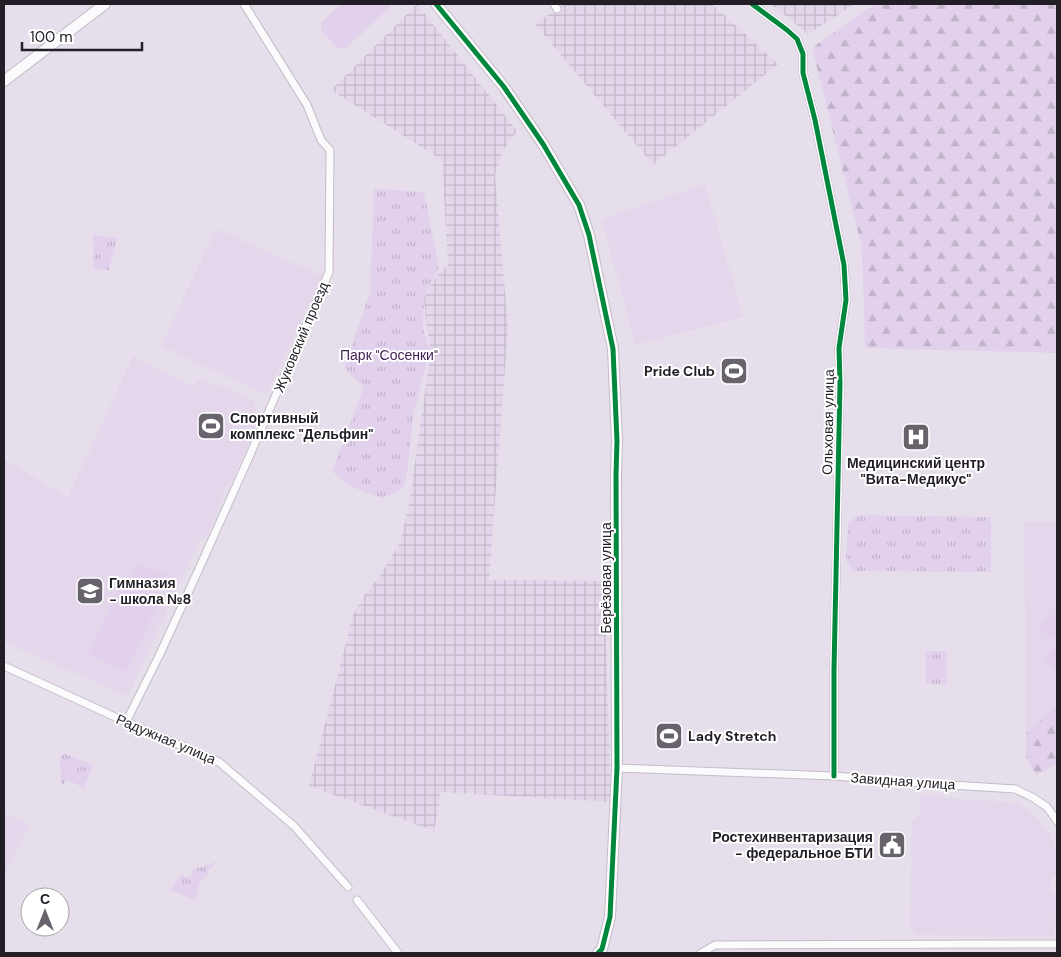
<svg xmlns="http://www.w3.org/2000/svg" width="1061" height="957" viewBox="0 0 1061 957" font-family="'DM Sans',sans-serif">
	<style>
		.built { fill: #e4d7ec }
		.industrial { fill: url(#industrial-grid) }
		.grass { fill: #e1d1ec }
		.forest { fill: url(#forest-firs) }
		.park { fill: url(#park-tufts) }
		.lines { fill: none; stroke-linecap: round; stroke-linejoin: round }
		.street-casing { stroke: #c2bdc6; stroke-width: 9 }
		.secondary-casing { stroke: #c2bdc6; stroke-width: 12 }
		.street { stroke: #fbfafc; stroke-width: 7 }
		.secondary { stroke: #fbfafc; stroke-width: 10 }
		.cycleway-casing { stroke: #fff; stroke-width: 8 }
		.cycleway { stroke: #00873e; stroke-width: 5 }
		.labels { text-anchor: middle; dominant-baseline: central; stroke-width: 4; stroke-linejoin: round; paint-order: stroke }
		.street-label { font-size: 14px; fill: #231e26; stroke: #fff }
		.park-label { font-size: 14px; fill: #442457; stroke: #fff }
		.poi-label { font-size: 14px; font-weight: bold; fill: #231e26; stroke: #fff; text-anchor: start }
	</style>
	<defs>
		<pattern id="industrial-grid" width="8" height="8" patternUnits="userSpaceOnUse" patternTransform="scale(1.25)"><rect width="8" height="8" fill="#e4d7ec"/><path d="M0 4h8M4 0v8" fill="none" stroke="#c3b8ca"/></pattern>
		<pattern id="forest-firs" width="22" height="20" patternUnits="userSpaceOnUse" patternTransform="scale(1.25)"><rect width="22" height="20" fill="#e1d1ec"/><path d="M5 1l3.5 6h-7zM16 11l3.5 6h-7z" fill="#c1b3ca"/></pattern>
		<pattern id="park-tufts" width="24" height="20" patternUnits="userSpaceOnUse" patternTransform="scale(1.25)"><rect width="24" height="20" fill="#e1d1ec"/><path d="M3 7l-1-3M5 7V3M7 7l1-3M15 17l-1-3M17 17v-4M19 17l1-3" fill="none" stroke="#c1b3ca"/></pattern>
	</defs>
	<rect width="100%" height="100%" fill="#e6dfeb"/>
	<path class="built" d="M 705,184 L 743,317 L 635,345 L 602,219 Z
		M 216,229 L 323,276 L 266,395 L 161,346 Z
		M 133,356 L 145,363 L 194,386 L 198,379 L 214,386 L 216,383 L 253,401 L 259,417 L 233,481 L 227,484 L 223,492 L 223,498 L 206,538 L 199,541 L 128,696 L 4,642 L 4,459 L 68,497 Z
		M 1024,522 L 1057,522 L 1057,706 L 1026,733 Z
		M 919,796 L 1007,802 L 1017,804 L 1031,812 L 1040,821 L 1050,834 L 1056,850 L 1057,875 L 1051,879 L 1051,892 L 1056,896 L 1055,934 L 1052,936 L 917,935 L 910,929 L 912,820 L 920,815 Z
		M 4,812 L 29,825 L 4,875 Z"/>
	<path class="industrial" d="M 417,4 L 517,131 L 503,150 L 495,175 L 508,328 L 489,580 L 604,581 L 611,802 L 441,792 L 434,831 L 309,786 L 353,615 L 363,597 L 379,577 L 400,543 L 409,505 L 431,350 L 426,324 L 424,298 L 430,286 L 441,271 L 448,266 L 442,160 L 331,90 Z
		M 564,4 L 712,4 L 778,64 L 653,165 L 535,24 Z
		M 771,4 L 855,4 L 808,34 Z"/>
	<path class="grass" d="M 341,4 L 390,4 L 390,7 L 345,49 L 337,48 L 321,30 L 321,23 Z
		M 139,563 L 166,575 L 159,589 L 132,578 Z
		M 123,580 L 161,598 L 126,672 L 88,654 Z
		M 1057,611 L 1057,635 L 1051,640 L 1039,627 Z
		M 1057,645 L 1057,671 L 1044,657 Z"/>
	<path class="forest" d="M 875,4 L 1057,4 L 1057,353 L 865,348 L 862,248 L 812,48 Z
		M 1057,706 L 1057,764 L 1036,775 L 1026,757 L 1026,733 Z"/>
	<path class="park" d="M 374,189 L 424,192 L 439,268 L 424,296 L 423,330 L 430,349 L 414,413 L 406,479 L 403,488 L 395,493 L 382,498 L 355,488 L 346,483 L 332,471 L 364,387 L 344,368 L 370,292 Z
		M 93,235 L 117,238 L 109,270 L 94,269 Z
		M 858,515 L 991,517 L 991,572 L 853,571 L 846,560 L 848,523 Z
		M 926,651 L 946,651 L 947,684 L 926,684 Z
		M 65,754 L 93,765 L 84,788 L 66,779 L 63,785 L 61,784 L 60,760 L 62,755 Z
		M 219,861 L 208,870 L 209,874 L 200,882 L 195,900 L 170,890 L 182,874 L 187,877 L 193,875 L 192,870 Z"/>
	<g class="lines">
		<g class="street-casing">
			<path id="street" d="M 554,4 L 557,9
				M 752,4 L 787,30 L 797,39 L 803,54 L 803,73 L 815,120 L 844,265 L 846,300 L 839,348 L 840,384 L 834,670 L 834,776
				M 4,666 L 126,722 L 219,762 L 294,826 L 348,887
				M 126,722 L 159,656 L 198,571 L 246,464 L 329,272 L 330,150 L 321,140 L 307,105 L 244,4
				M 617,768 L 834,776 L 905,782 L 1015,789 L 1032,797 L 1047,807 L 1057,821
				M 357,900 L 398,953
				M 701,953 L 715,945 L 1057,944"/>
		</g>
		<g class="secondary-casing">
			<path id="secondary" d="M 436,4 L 504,87 L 543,144 L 579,205 L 589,235 L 613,349 L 617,441 L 616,475 L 617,768 L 610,917 L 602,949 L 598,953
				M 4,81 L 105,4"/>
		</g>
		<use href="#street" class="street"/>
		<use href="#secondary" class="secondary"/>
		<g class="cycleway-casing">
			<path id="cycleway" d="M 436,4 L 504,87 L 543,144 L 579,205 L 589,235 L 613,349 L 617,441 L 616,475 L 617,768 L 610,917 L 602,949 L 598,953
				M 752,4 L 787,30 L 797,39 L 803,54 L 803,73 L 815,120 L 844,265 L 846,300 L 839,348 L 840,384 L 834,670 L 834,776"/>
		</g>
		<use href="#cycleway" class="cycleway"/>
	</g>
	<defs>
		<g id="stadium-square" transform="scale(1.4375)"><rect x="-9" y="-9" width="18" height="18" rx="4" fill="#67626b" stroke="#fff"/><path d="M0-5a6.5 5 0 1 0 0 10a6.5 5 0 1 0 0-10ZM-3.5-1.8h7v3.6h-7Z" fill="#fff"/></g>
		<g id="hospital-square" transform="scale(1.4375)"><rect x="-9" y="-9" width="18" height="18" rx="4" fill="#67626b" stroke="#fff"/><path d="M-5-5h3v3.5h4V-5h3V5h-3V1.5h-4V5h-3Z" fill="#fff"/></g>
		<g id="school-square" transform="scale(1.4375)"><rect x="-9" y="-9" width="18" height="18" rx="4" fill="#67626b" stroke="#fff"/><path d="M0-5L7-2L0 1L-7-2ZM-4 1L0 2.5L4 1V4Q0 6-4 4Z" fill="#fff"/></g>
		<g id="civic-square" transform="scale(1.4375)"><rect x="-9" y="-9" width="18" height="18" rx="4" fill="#67626b" stroke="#fff"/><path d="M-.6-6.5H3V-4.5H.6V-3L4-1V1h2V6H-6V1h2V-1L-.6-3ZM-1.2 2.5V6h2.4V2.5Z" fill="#fff"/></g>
	</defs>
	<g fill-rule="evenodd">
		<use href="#stadium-square" x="734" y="371"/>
		<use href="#stadium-square" x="211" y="426"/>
		<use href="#hospital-square" x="916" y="437"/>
		<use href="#school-square" x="90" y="591"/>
		<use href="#stadium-square" x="669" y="736"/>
		<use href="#civic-square" x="892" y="845"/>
	</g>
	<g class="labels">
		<g class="street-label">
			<text transform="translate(301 337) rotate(-67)">Жуковский проезд</text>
			<text transform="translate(828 422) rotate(-89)">Ольховая улица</text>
			<text transform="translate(606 578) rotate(-90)">Берёзовая улица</text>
			<text transform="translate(166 739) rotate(23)">Радужная улица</text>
			<text transform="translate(903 781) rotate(4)">Завидная улица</text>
		</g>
		<g class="park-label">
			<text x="389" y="355">Парк "Сосенки"</text>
		</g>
		<g class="poi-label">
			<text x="715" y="371" text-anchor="end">Pride Club</text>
			<text x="230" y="418">Спортивный<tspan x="230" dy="16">комплекс "Дельфин"</tspan></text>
			<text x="916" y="463" text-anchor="middle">Медицинский центр<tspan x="916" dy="16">"Вита-Медикус"</tspan></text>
			<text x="109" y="583">Гимназия<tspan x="109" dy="16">- школа №8</tspan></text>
			<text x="688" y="736">Lady Stretch</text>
			<text x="873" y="837" text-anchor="end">Ростехинвентаризация<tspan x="873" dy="16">- федеральное БТИ</tspan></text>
		</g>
	</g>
	<rect width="1061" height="957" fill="none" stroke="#231e26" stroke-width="10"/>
	<g transform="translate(45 912)"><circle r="24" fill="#ffffff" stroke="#a7a5a8"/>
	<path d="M0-4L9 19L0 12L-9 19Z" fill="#67626b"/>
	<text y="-8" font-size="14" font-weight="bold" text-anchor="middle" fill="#231e26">С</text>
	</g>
	<path d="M22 42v8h120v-8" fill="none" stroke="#231e26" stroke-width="2.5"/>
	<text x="30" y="42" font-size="15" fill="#231e26" stroke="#ffffff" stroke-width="4" paint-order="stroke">100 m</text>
</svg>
